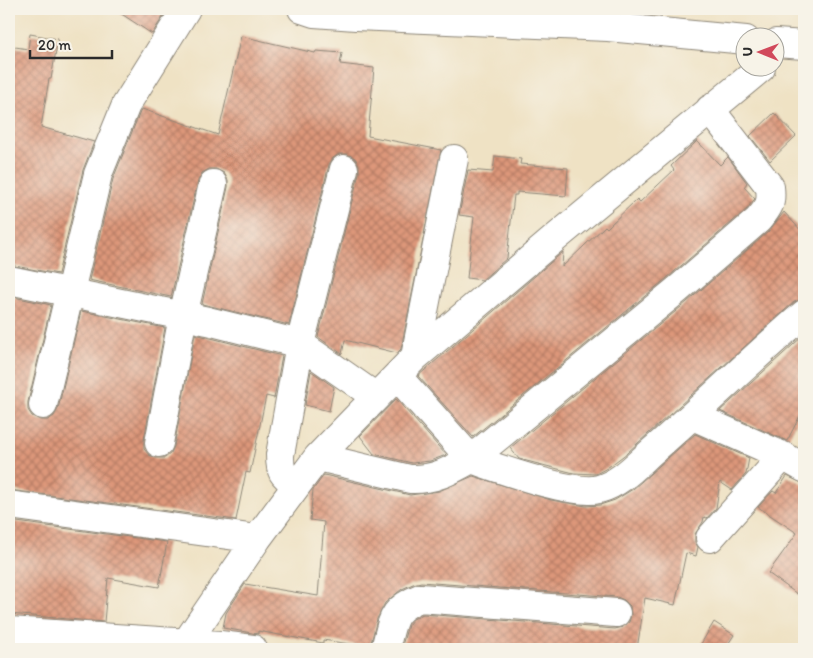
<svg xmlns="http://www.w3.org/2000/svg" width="813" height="658" viewBox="0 0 813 658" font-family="Itim,sans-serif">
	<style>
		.building { fill: url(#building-cross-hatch) }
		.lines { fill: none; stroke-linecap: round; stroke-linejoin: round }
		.street-casing { stroke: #8d8678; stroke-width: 30 }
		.street { stroke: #fff; stroke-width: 28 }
	</style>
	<defs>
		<pattern id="building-cross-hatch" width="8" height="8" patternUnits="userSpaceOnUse" patternTransform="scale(1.25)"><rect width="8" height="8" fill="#dd977a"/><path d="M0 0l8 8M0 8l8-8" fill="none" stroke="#b37b64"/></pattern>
	</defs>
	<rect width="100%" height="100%" fill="#f7f3e8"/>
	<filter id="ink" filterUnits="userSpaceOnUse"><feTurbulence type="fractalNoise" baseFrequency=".02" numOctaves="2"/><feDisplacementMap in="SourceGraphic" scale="10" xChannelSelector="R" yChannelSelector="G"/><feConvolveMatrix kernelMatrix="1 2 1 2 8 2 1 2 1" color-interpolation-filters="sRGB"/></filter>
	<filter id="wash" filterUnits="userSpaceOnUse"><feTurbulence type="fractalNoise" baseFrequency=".0096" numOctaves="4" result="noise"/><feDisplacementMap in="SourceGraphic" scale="20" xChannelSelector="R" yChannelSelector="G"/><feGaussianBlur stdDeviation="1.12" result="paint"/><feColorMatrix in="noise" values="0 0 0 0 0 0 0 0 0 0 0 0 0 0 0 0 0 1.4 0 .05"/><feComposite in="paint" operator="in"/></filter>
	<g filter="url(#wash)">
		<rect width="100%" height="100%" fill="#efe2c4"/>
		<g id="blocks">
			<path class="building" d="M 114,9 L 168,9 L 152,34 Z
				M 30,34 L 58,39 L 51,79 L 49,79 L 41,127 L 94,142 L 83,170 L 58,274 L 9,265 L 9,222 L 15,196 L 9,194 L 9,46 L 28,49 Z
				M 241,36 L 315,53 L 316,51 L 342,53 L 340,64 L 374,68 L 368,136 L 441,150 L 401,349 L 397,353 L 345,340 L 342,354 L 318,337 L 359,173 L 359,165 L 355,158 L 347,154 L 339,154 L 333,158 L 329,165 L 289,325 L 202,304 L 228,187 L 228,180 L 224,173 L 216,169 L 209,169 L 202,173 L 198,181 L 171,297 L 89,280 L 113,179 L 140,112 L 142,109 L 218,135 Z
				M 774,113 L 796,136 L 770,161 L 750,136 Z
				M 697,141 L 720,165 L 728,157 L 747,183 L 744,187 L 755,199 L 752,202 L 747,209 L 667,278 L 473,437 L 418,376 L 563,252 L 562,267 L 605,226 L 607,228 L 637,199 L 640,202 L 674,170 L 671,166 Z
				M 495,156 L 521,159 L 520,164 L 568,168 L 566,196 L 517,192 L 517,195 L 514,195 L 507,258 L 482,280 L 467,278 L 474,217 L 459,215 L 468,170 L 493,172 Z
				M 784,212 L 804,234 L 804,299 L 794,302 L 627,453 L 607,468 L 596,474 L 574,473 L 519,459 L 510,448 L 687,302 L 768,232 Z
				M 9,296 L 51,305 L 28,402 L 28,410 L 32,416 L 40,420 L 48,420 L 54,416 L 58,409 L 81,311 L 165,328 L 144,440 L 144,449 L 149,455 L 156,458 L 165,458 L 171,453 L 174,446 L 195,334 L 282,356 L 274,398 L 266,396 L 250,473 L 246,472 L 236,520 L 9,490 Z
				M 804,335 L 804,408 L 787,441 L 720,411 Z
				M 311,371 L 334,387 L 329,411 L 305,405 Z
				M 396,399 L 446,455 L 430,461 L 412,463 L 374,454 L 360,436 Z
				M 695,434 L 749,458 L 746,474 L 732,490 L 720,482 L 716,508 L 707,518 L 704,517 L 703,522 L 695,534 L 695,542 L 698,547 L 696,556 L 686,553 L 675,605 L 645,598 L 637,649 L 401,649 L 408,625 L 413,619 L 423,614 L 615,629 L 623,627 L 629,622 L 631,615 L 630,606 L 624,600 L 617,597 L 421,582 L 413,584 L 402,589 L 385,603 L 377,619 L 370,647 L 323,640 L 323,643 L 258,631 L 258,634 L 223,628 L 226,613 L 245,584 L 318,596 L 324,522 L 310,520 L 313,490 L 324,475 L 410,495 L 439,491 L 473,476 L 551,500 L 586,506 L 600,505 L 615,500 L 633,489 Z
				M 787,476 L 804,484 L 804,599 L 768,573 L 797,533 L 758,507 L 773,491 L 776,493 Z
				M 9,521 L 167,542 L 159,587 L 108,578 L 104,622 L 9,614 Z
				M 714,622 L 734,635 L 725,649 L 698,649 Z"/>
		</g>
	</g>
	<g filter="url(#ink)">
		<use href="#blocks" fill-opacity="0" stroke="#8d8678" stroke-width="1"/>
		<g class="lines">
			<g class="street-casing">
				<path id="street" d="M 302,9 L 314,13 L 356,16 L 608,27 L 746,40
					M 776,43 L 804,45
					M 9,280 L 208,321 L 300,344 L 376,397
					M 415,357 L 454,159
					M 397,376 L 471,459 L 677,290 L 758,220 C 769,207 772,204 770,187 L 710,109
					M 43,405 L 98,174 L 126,105 L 186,9
					M 693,416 L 783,456 L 804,468
					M 159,443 L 183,316 L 213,184
					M 318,457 L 410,479 C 434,480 450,471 471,459 C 498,468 573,496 599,489 C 622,483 640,461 657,447 C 707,403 754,357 804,314
					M 297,485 C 282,475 280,472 280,455 L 300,344 L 344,169
					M 9,505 L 257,539
					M 710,538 L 783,456
					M 9,631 L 220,645 L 253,649
					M 186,643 L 257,539 L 297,485 L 318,457 L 415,357 L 553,240 L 761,68
					M 385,649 C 393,621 390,610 420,598 L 616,613"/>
			</g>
			<use href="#street" class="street"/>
		</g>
	</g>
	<rect width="813" height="658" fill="none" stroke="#f7f3e8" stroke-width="30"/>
	<g transform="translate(760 52) rotate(271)"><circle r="24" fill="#f7f3e8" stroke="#a5a39c"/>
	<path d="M0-4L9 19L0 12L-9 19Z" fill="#d1495b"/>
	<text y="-8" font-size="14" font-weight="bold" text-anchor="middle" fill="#2b2b2b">U</text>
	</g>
	<path d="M30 50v8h82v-8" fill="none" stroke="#2b2b2b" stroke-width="2.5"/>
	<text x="38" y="50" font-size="15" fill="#2b2b2b" stroke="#f7f3e8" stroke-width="4" paint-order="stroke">20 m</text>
</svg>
